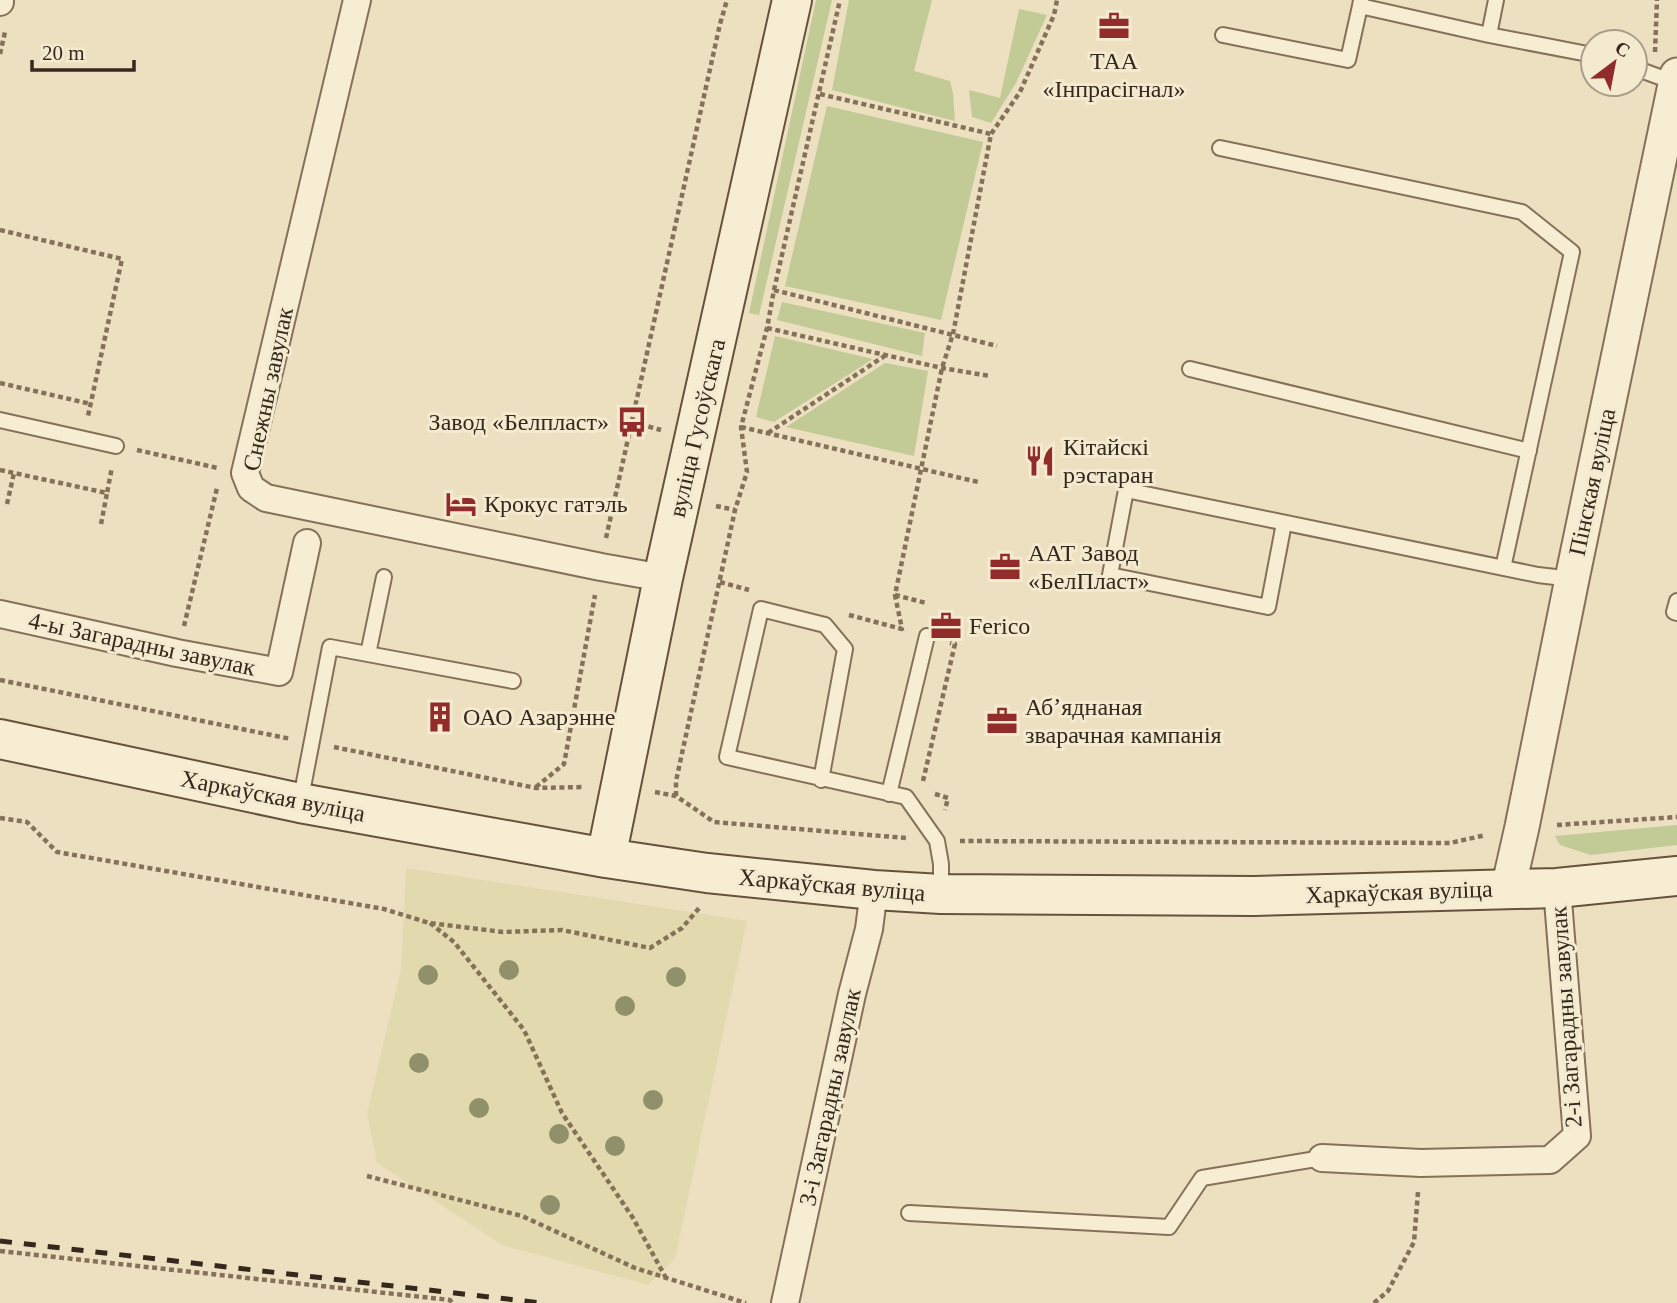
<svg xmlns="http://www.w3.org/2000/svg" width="1677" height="1303" viewBox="0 0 1677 1303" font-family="'Times New Roman',serif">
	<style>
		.farmland { fill: #e2daae }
		.green { fill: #c2ca95 }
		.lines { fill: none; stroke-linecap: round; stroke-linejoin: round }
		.service-casing { stroke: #857159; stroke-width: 18 }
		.minor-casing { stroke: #857159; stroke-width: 30 }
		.tertiary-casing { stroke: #857159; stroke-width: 37 }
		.secondary-casing { stroke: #66523c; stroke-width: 42 }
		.path { stroke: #857159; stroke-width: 4.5; stroke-dasharray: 5 3.5; stroke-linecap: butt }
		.service { stroke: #f7edd3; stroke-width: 14 }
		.minor { stroke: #f7edd3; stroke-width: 26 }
		.tertiary { stroke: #f7edd3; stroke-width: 33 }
		.secondary { stroke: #f7edd3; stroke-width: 38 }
		.rail { stroke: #35291d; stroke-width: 5; stroke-dasharray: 12 12; stroke-linecap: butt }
		.tree { fill: #90916a }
		.labels { text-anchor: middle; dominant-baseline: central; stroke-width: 6; stroke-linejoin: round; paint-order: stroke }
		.poi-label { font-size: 24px; fill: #35291d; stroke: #f4eacf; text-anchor: start }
		.street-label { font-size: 24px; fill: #35291d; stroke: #f4eacf }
	</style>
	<rect width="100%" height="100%" fill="#ece0c0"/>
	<path class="farmland" d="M 406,868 L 747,921 L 675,1259 L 648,1285 L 502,1245 L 377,1163 L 367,1113 L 401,969 Z"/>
	<path class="green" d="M 816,0 L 832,0 L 759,315 L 749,313 Z
		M 849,0 L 932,0 L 914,71 L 950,81 L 953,93 L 955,121 L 832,90 Z
		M 1019,9 L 1047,15 L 1016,83 L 991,123 L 972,117 L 969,90 L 1000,98 Z
		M 827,106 L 983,142 L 941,320 L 785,286 Z
		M 782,302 L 925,333 L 922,356 L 777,320 Z
		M 775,336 L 873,359 L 774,422 L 756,417 Z
		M 885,363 L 928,371 L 914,456 L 786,427 Z
		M 1677,825 L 1677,845 L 1591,855 L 1560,845 L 1555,836 Z"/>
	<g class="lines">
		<g class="service-casing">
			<path id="service" d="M 1361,0 L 1360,6 L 1489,35 L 1593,55
				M 1223,35 L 1348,60 L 1360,6
				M 1489,35 L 1496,0
				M 1635,68 L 1676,83
				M 1220,148 L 1522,212 L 1572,252 L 1503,568
				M 1190,369 L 1529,451
				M 0,420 L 116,446
				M 1284,523 L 1268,607 L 1110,575 L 1126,490 L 1538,575 L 1572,579
				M 1677,601 L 1674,612 L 1677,613
				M 368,654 L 384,577
				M 821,780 L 845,649 L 825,625 L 761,609 L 727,757 L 906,797 L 937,841 L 941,864 L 941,893
				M 889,794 L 927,636
				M 300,803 L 330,647 L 513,681
				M 909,1213 L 1169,1227 L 1202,1178 L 1322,1158"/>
		</g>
		<g class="minor-casing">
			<path id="minor" d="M 357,0 L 245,473 L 251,488 L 266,498 L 601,567 L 663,578
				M 0,2 L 0,0
				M 0,614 L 177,653 L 279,672 L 307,543
				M 1322,1158 L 1421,1163 L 1550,1160 L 1577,1136 L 1557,888
				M 785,1303 L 852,994 L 869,929 L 874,890"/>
		</g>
		<g class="tertiary-casing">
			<path id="tertiary" d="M 1508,889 L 1522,827 L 1572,579 L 1677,75"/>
		</g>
		<g class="secondary-casing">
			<path id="secondary" d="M 0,739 L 300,803 L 606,858 L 707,873 L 874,890 L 941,894 L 1254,896 L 1557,888 L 1677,876
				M 606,858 L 663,578 L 792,0"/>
		</g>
		<path class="path" d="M 1655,52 L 1657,0
			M 0,54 L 5,32
			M 820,94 L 991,134
			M 0,230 L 122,259 L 88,416
			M 774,290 L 997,346
			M 767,328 L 942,368 L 990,376
			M 0,383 L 91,404
			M 632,422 L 661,430
			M 741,427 L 978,482
			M 768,433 L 886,355
			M 137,450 L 218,468
			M 0,470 L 107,493 L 112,467
			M 7,504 L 14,473
			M 716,506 L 735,510
			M 101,524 L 107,493
			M 606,538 L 720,24 L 727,0
			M 720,582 L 749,590
			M 895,595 L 926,603
			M 849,615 L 902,629 L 895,595 L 942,368 L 953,334 L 991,134 L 1020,92 L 1054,15 L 1057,0
			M 184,626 L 217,488
			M 0,680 L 291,739
			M 334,747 L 536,788 L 583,787
			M 923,781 L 955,644 L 950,643
			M 536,787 L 564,764 L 595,595
			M 655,792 L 676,796 L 714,822 L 906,838
			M 935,794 L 948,798 L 945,810
			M 676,796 L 676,781 L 735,510 L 747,472 L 741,427 L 767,328 L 774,290 L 840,0
			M 0,818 L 27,822 L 57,852 L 384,909 L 429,923 L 503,932 L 562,930 L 650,948 L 682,928 L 700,907
			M 1557,825 L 1677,817
			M 960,841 L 1450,843 L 1486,835
			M 430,923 L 454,942 L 524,1030 L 562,1113 L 633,1218 L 666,1278
			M 367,1176 L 522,1216 L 635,1268 L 746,1303
			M 0,1251 L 450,1300 L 452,1303
			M 1374,1303 L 1388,1291 L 1414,1242 L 1418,1192"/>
		<use href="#service" class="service"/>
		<use href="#minor" class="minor"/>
		<use href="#tertiary" class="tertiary"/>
		<use href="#secondary" class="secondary"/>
		<path class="rail" d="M 0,1241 L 542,1303"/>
	</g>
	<g class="tree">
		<circle cx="509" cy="970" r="10"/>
		<circle cx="428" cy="975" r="10"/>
		<circle cx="676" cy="977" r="10"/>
		<circle cx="625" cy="1006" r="10"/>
		<circle cx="419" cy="1063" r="10"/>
		<circle cx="653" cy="1100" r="10"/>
		<circle cx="479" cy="1108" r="10"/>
		<circle cx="559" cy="1134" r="10"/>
		<circle cx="615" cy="1146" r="10"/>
		<circle cx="550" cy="1205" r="10"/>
	</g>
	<defs>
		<g id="office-bare" transform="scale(2.415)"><path d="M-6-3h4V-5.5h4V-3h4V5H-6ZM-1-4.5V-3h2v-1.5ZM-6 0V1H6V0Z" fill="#922c2a" stroke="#f4eacf" stroke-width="2.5" paint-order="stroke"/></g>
		<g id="bus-bare" transform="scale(2.415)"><path d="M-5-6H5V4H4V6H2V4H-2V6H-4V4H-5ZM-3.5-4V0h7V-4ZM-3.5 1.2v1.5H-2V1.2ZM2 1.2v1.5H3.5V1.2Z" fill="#922c2a" stroke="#f4eacf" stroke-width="2.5" paint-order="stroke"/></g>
		<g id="restaurant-bare" transform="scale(2.415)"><path d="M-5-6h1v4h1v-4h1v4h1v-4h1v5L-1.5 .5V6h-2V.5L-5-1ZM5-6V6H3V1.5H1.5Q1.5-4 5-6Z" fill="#922c2a" stroke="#f4eacf" stroke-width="2.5" paint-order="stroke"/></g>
		<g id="hotel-bare" transform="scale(2.415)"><path d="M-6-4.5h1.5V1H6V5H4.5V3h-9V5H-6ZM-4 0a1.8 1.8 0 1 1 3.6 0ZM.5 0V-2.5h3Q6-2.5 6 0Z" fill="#922c2a" stroke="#f4eacf" stroke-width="2.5" paint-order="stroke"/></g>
		<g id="building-bare" transform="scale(2.415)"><path d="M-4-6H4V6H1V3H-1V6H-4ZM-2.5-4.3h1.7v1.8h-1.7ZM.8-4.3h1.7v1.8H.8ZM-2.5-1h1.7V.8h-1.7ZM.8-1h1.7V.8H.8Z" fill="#922c2a" stroke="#f4eacf" stroke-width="2.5" paint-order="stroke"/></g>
	</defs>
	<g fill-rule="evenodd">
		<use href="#office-bare" x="1114" y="26"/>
		<use href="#bus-bare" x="632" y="422"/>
		<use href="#restaurant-bare" x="1040" y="461"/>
		<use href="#hotel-bare" x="461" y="504"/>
		<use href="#office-bare" x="1005" y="567"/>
		<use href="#office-bare" x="946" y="626"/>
		<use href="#building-bare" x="440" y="717"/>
		<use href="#office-bare" x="1002" y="721"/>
	</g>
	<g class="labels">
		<g class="poi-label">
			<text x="1114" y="61" text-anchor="middle">ТАА<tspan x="1114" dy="28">«Інпрасігнал»</tspan></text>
			<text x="609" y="422" text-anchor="end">Завод «Белпласт»</text>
			<text x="1063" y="447">Кітайскі<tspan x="1063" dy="28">рэстаран</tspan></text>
			<text x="484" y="504">Крокус гатэль</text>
			<text x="1028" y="553">ААТ Завод<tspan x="1028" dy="28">«БелПласт»</tspan></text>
			<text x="969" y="626">Ferico</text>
			<text x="1025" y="707">Абʼяднаная<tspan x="1025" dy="28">зварачная кампанія</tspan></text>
			<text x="463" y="717">ОАО Азарэнне</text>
		</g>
		<g class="street-label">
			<text transform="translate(268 389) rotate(-78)">Снежны завулак</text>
			<text transform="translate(697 428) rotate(-77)">вуліца Гусоўскага</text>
			<text transform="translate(1592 482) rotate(-78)">Пінская вуліца</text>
			<text transform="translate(142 644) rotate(12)">4-ы Загарадны завулак</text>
			<text transform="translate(273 796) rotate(11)">Харкаўская вуліца</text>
			<text transform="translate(832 885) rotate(5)">Харкаўская вуліца</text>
			<text transform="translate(1399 892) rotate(-2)">Харкаўская вуліца</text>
			<text transform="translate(1566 1017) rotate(-94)">2-і Загарадны завулак</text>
			<text transform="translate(830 1097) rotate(-78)">3-і Загарадны завулак</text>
		</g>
	</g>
	<g transform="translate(1614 63) rotate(32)"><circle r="33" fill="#f4eacf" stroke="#a89d88" stroke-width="2"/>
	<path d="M0-5L12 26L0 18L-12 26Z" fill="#922c2a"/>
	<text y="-10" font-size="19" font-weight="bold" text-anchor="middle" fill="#35291d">С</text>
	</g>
	<path d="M32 60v10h102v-10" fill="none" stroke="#35291d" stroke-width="3.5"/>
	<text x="42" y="60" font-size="21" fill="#35291d" stroke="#f4eacf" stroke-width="5" paint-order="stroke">20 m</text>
</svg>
